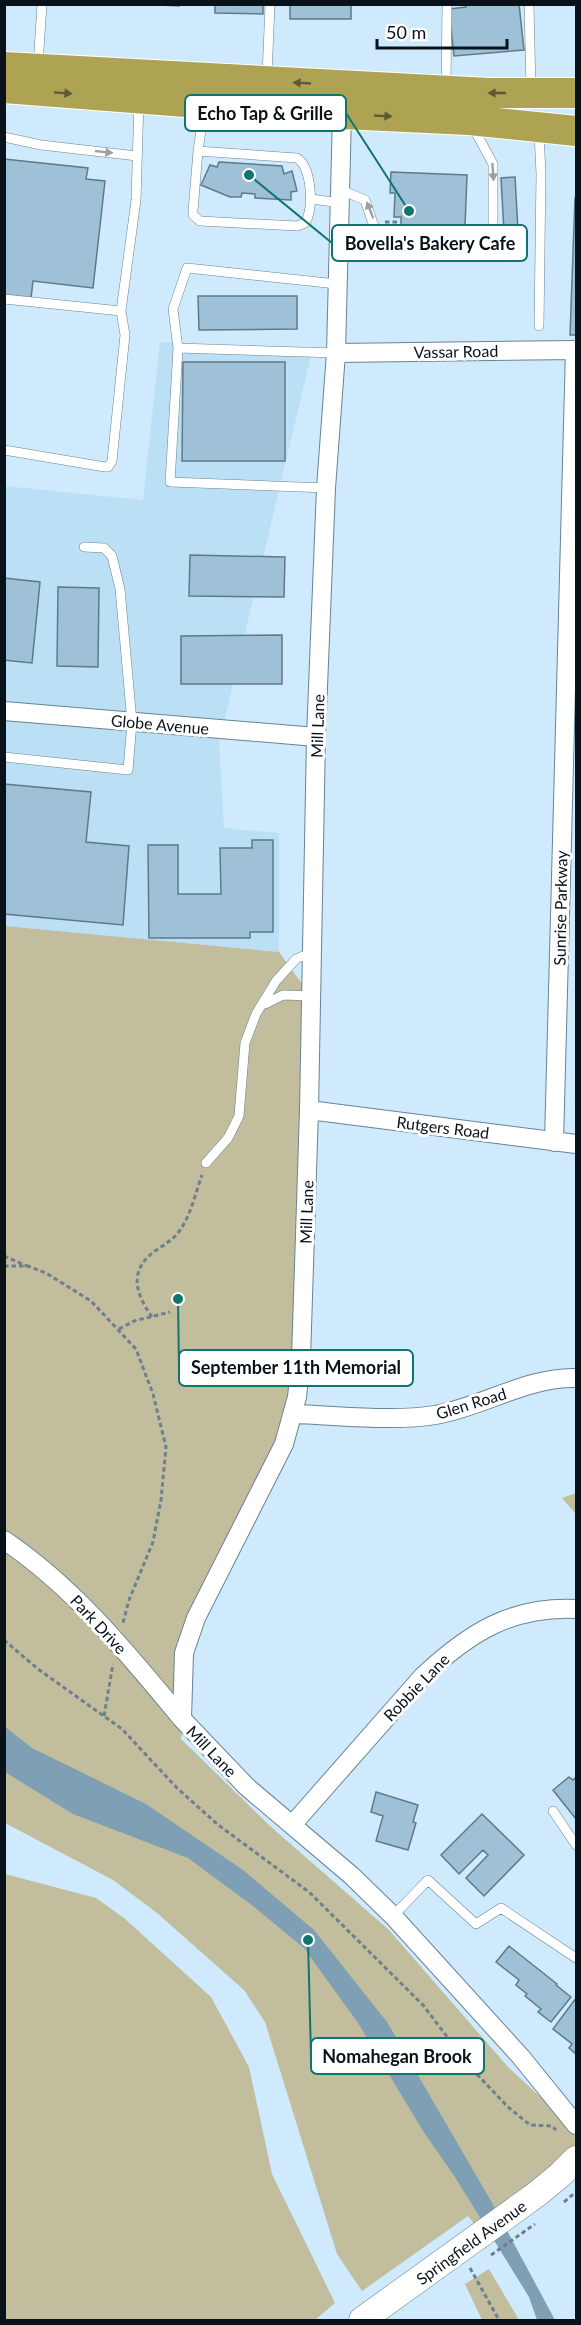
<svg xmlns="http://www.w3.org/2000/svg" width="581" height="2325" viewBox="0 0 581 2325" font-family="Lato,sans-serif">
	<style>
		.built { fill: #bbdff5 }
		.green { fill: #c2bd9c }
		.water { fill: #7e9fb4 }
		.building { fill: #9fc1d7; stroke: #5f7988; stroke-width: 1.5 }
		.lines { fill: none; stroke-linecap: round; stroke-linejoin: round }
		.service-casing { stroke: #698393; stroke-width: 10 }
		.minor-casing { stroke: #698393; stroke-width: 20 }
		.secondary-casing { stroke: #698393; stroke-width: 27 }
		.trunk-casing { stroke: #fff; stroke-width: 32 }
		.path { stroke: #6d808d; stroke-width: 3; stroke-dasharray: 4.5 3; stroke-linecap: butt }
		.service { stroke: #fff; stroke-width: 9 }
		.minor { stroke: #fff; stroke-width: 18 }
		.secondary { stroke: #fff; stroke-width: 26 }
		.trunk { stroke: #aea353; stroke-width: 30 }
		.oneway { fill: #5b5a36 }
		.oneway2 { fill: #9ca0a3 }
		.labels { text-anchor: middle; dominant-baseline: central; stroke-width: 6; stroke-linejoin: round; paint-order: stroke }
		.street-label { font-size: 16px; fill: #081218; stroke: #fff }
		.leader { fill: none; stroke: #0f766e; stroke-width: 2 }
		.callout-dot { fill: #0f766e; stroke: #fff; stroke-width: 2 }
		.callout { fill: #fff; stroke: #0f766e; stroke-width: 2 }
		.callout-label { font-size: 18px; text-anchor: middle; font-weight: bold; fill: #081218 }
	</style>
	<rect width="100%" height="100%" fill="#ceeafc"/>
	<path class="built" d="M 160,342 L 312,351 L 219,743 L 224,828 L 279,833 L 279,952 L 5,926 L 4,486 L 143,500 Z"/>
	<path class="green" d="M 5,926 L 279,952 L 311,996 L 297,1397 L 196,1618 L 181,1739 L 270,1826 L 389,1930 L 508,2067 L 576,2130 L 576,2159 L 482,2234 L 468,2216 L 362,2291 L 337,2254 L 265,2022 L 244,1990 L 157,1913 L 113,1880 L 5,1823 Z
		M 576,1493 L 576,1514 L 562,1498 Z
		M 5,1874 L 96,1898 L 124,1918 L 211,1997 L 249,2067 L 272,2174 L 335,2303 L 315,2320 L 5,2320 Z
		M 489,2269 L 519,2320 L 482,2320 L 465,2284 Z"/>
	<path class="water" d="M 4,1726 L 32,1748 L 146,1804 L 243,1870 L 314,1930 L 387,2022 L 491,2201 L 555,2320 L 537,2320 L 529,2297 L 455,2177 L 423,2131 L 358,2023 L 304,1948 L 253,1906 L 188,1858 L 73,1814 L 5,1772 Z"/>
	<path class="building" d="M 138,4 L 179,4 L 179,6 Z
		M 215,4 L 263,4 L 263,14 L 215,13 Z
		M 290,4 L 351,4 L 351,19 L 290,19 Z
		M 466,4 L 519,4 L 524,50 L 454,56 L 449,9 L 466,7 Z
		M 4,159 L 88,168 L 86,179 L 105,181 L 93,288 L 33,281 L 31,298 L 4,295 Z
		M 219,162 L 282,166 L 284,174 L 292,171 L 297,191 L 291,192 L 291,200 L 255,198 L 255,194 L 242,193 L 241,197 L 230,197 L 201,185 L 210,165 L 217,167 Z
		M 391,172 L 467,175 L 465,226 L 458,226 L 457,242 L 401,240 L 401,217 L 394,217 L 395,193 L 390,193 Z
		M 515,177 L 518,231 L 504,231 L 501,178 Z
		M 575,198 L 576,198 L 576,335 L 570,335 Z
		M 198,296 L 297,296 L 297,329 L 199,330 Z
		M 183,362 L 285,362 L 285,461 L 182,461 Z
		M 190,555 L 285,557 L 284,597 L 189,596 Z
		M 4,578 L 40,582 L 32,663 L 4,660 Z
		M 58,587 L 99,588 L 98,667 L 57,666 Z
		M 282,635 L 282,684 L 181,684 L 181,636 Z
		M 4,784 L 91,792 L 86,842 L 129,846 L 123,925 L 4,914 Z
		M 252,840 L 273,840 L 273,932 L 250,932 L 250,938 L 149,938 L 148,845 L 178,845 L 178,894 L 221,894 L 220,848 L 252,848 Z
		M 569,1777 L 573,1780 L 576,1777 L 576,1819 L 553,1790 Z
		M 376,1792 L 418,1805 L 413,1822 L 416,1823 L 408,1850 L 376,1841 L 383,1816 L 371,1812 Z
		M 482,1814 L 524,1855 L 484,1896 L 466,1878 L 488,1855 L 483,1850 L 459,1874 L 441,1855 Z
		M 509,1946 L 557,1984 L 556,1985 L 571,1997 L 551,2022 L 538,2012 L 541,2009 L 525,1996 L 527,1994 L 516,1985 L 519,1980 L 496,1962 Z
		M 576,1998 L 576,2054 L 569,2048 L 572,2044 L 553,2029 Z"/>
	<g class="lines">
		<g class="service-casing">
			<path id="service" d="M 529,4 L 531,90
				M 38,66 L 42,4
				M 267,76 L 270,4
				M 446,86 L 447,4
				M 4,137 L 41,145 L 137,156
				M 198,151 L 297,158 C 312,168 314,208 305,223 L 297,226 L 200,221 L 193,215 L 193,211 Z
				M 198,151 L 204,109
				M 341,190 L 365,200 L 381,247
				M 311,199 L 341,203
				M 339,237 L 369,241 L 397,253 L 493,257 L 493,164 L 473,127
				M 4,299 L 121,311
				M 539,326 L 541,174 L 539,133
				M 178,348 L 173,309 L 187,268 L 337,284
				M 4,450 L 105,467 L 108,467 L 112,461 L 125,335 L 121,311 L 136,200 L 139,101
				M 326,488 L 170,482 L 178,348 L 336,353
				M 4,757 L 128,770 L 132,722 L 120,589 L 112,556 L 104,548 L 84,547
				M 265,1004 L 283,995 L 311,996
				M 206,1163 L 228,1138 L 239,1116 L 245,1043 L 256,1014 L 276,981 L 296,959 L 312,952
				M 553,1811 L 576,1845
				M 393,1916 L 428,1880 L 476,1924 L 501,1908 L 576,1958"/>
		</g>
		<g class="minor-casing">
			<path id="minor" d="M 342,114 L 336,353 L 326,488 L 316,737 L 309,1110 L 301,1359 L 297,1397 L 284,1444 L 196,1618 L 184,1653 L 182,1719 L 247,1787 L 352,1876 L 393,1916 L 521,2057 L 576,2125
				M 336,353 L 576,350
				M 4,711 L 316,737
				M 309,1110 L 576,1144
				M 554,1142 L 575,350
				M 292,1414 C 337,1415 392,1422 435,1415 C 483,1407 526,1377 576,1378
				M 4,1540 C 75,1588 128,1654 182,1719
				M 292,1825 L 423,1676 C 469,1633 511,1606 576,1609"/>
		</g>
		<g class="secondary-casing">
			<path id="secondary" d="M 362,2320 L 537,2194 L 560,2175 L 576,2159"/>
		</g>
		<g class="trunk-casing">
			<path id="trunk" d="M 4,67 L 489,93 L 576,93
				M 4,88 L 342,114 L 469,120 L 576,131"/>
		</g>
		<path class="path" d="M 385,222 L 398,222
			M 4,1256 L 27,1266
			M 4,1266 L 28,1266 L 46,1273 L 91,1301 L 136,1349 L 153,1394 L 166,1447 L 161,1500 L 153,1542 L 129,1600 L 123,1623
			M 152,1317 C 138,1297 128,1275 150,1255 C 158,1248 169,1243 176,1235 C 190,1220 195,1194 202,1175
			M 119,1329 L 134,1321 L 170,1312
			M 4,1640 L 38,1669 L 122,1729 L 177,1788 L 217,1824 L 309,1892 L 423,2005 L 470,2067 L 508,2107 L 530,2125 L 552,2126 L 556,2130
			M 104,1716 L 113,1664
			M 564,2202 L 576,2192
			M 491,2255 L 535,2224
			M 470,2268 L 499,2320"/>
		<use href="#service" class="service"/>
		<use href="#minor" class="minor"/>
		<use href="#secondary" class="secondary"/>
		<use href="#trunk" class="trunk"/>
	</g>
	<defs><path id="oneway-solid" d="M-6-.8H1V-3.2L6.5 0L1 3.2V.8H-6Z" transform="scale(1.5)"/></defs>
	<g class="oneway">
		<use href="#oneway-solid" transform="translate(302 83) rotate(-177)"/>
		<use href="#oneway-solid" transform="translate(63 93) rotate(4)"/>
		<use href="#oneway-solid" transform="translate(497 93) rotate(180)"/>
		<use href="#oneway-solid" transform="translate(383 116) rotate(3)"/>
	</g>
	<g class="oneway2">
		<use href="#oneway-solid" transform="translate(104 152) rotate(6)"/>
		<use href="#oneway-solid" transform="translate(493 172) rotate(86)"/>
		<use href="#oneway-solid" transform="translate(370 210) rotate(-111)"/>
	</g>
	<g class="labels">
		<g class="street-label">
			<text transform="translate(456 351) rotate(-1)">Vassar Road</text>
			<text transform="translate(160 724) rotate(5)">Globe Avenue</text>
			<text transform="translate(317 726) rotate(-88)">Mill Lane</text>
			<text transform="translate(560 908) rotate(-89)">Sunrise Parkway</text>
			<text transform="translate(443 1127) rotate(7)">Rutgers Road</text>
			<text transform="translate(306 1212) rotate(-88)">Mill Lane</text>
			<text transform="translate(471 1403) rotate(-17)">Glen Road</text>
			<text transform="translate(99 1624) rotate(47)">Park Drive</text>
			<text transform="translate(416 1687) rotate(-46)">Robbie Lane</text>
			<text transform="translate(212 1751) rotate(46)">Mill Lane</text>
			<text transform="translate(471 2242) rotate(-36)">Springfield Avenue</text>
		</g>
	</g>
	<path class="leader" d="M409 211L346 113M249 175L332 243M178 1299L179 1368M308 1940L311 2056"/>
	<g class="callout-dot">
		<circle cx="409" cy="211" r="6"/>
		<circle cx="249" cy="175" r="6"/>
		<circle cx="178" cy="1299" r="6"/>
		<circle cx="308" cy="1940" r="6"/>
	</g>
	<g class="callout">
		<rect x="185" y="95" width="161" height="36" rx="6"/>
		<rect x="332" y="225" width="195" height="36" rx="6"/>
		<rect x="179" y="1350" width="234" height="36" rx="6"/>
		<rect x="311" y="2038" width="173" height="36" rx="6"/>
	</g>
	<g class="callout-label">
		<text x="265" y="120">Echo Tap &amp; Grille</text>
		<text x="430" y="250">Bovella's Bakery Cafe</text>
		<text x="296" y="1374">September 11th Memorial</text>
		<text x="397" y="2063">Nomahegan Brook</text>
	</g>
	<rect width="581" height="2325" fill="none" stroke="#081218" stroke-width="12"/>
	<path d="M377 39v9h130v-9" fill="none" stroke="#081218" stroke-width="3"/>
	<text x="386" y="39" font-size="18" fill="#081218" stroke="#ffffff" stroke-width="4.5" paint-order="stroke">50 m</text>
</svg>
